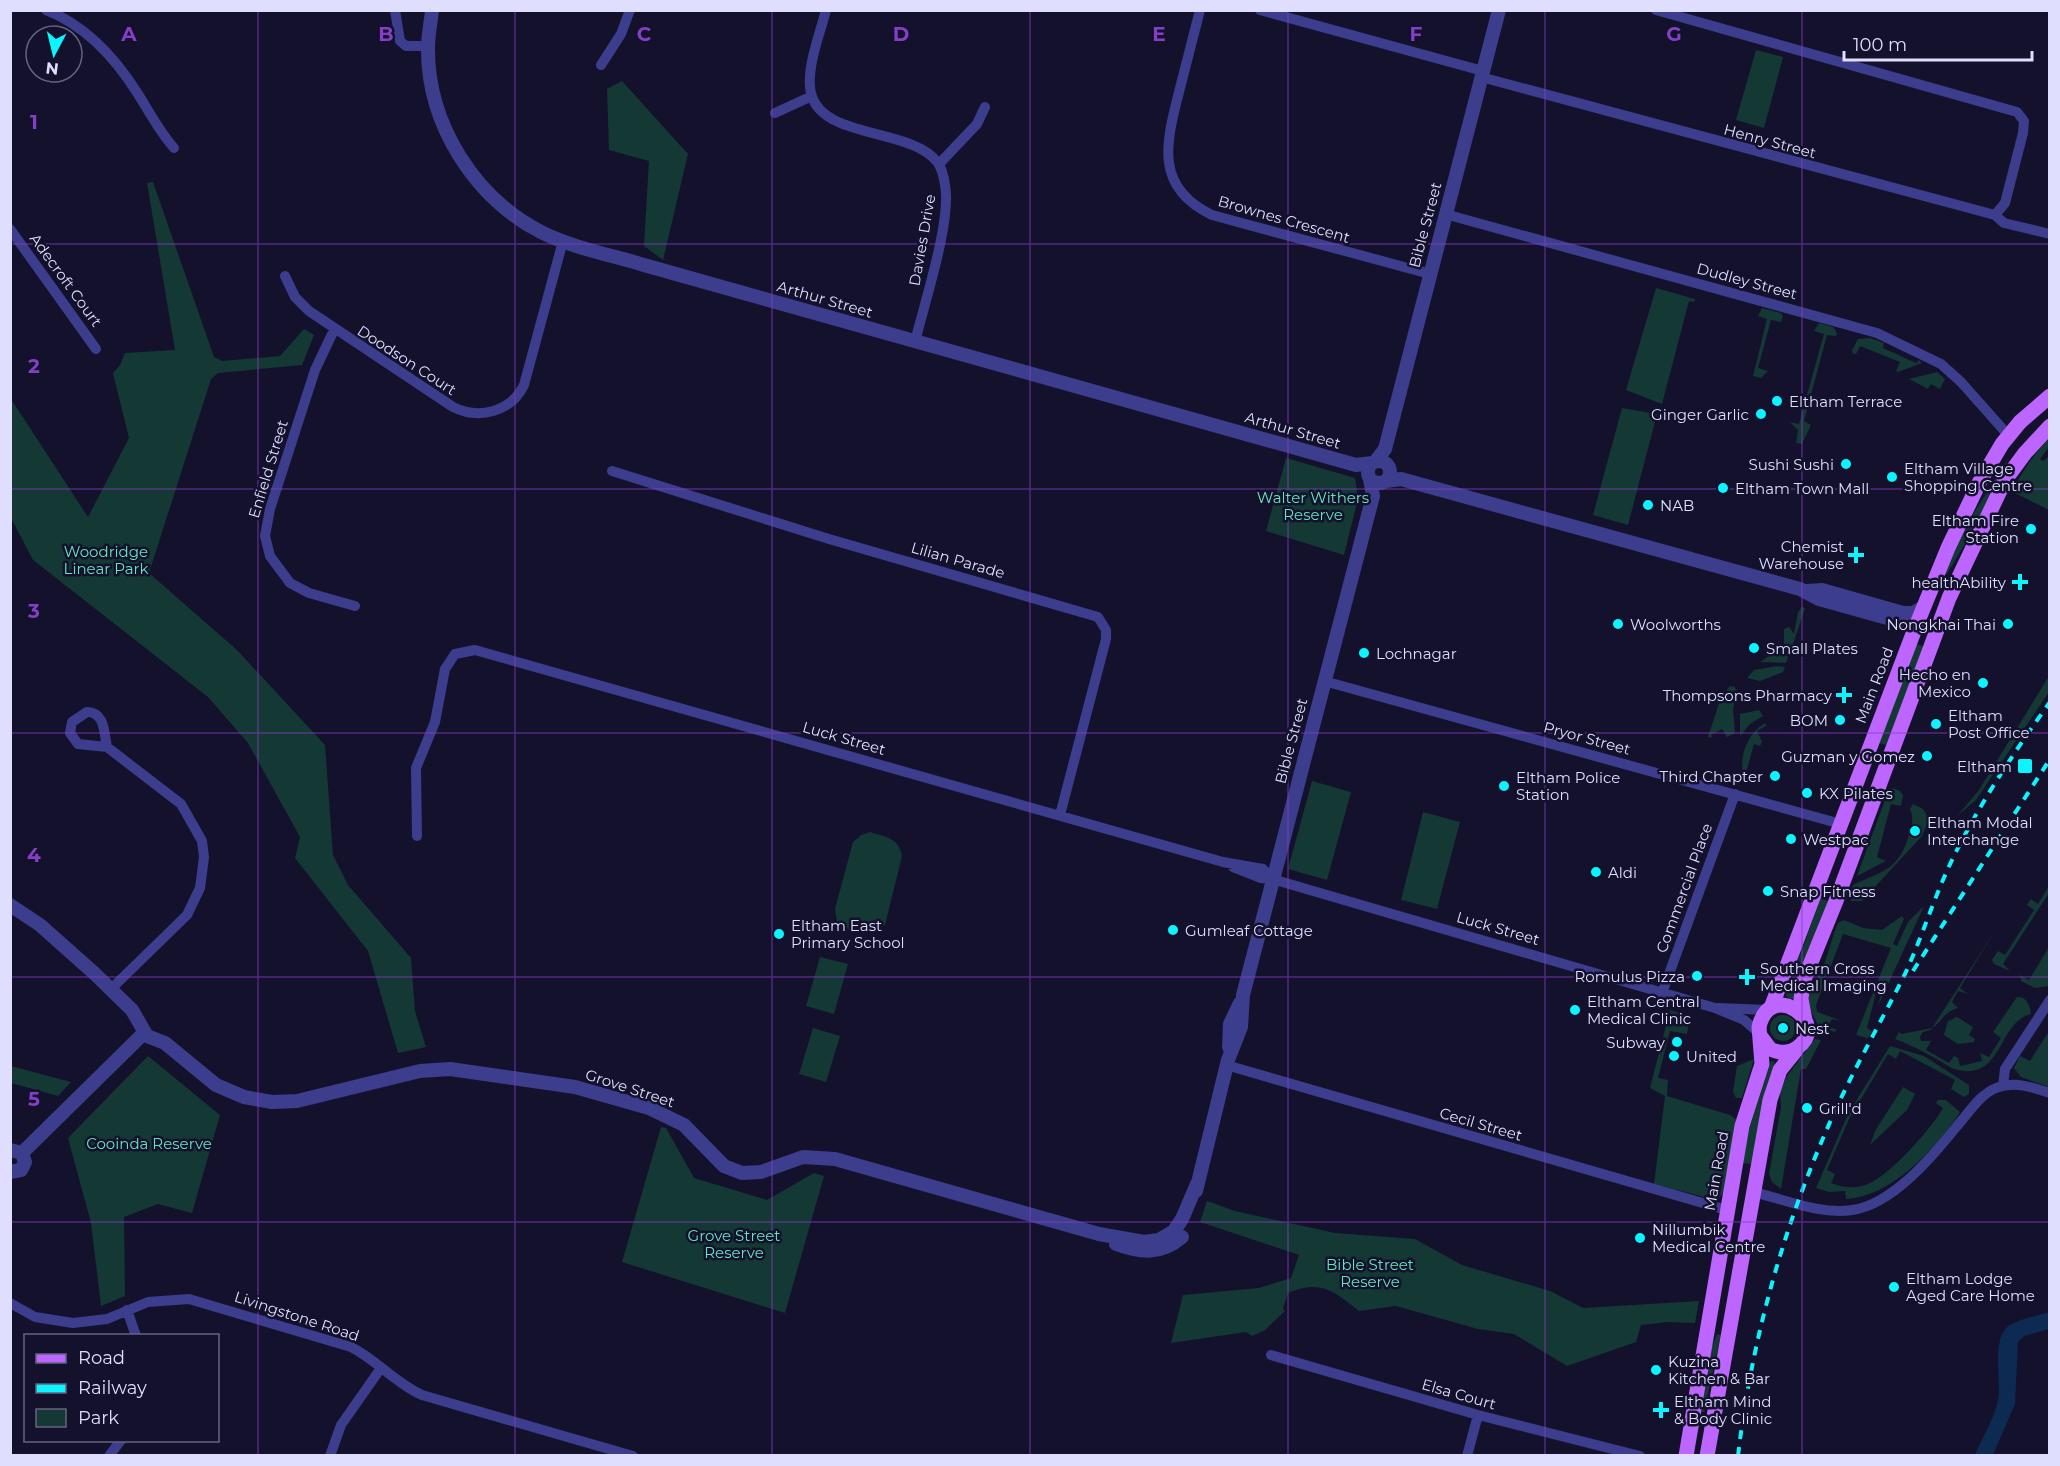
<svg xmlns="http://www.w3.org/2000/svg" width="2060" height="1466" viewBox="0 0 2060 1466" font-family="Montserrat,sans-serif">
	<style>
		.green { fill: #143834 }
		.water { fill: #0c2a52 }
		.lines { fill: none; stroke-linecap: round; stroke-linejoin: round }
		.minor { stroke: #3c3d8d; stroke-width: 10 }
		.tertiary { stroke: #3c3d8d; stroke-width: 14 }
		.primary { stroke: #bc65ff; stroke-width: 15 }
		.rail { stroke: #0af5ff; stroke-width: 4; stroke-dasharray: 9 8; stroke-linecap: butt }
		.grid { fill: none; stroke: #853ec5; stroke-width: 1.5; stroke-opacity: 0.55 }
		.poi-dot { fill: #0af5ff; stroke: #14112d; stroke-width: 2 }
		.labels { text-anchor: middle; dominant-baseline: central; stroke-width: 5; stroke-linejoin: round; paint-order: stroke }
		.street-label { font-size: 15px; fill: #dfdeff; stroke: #14112d }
		.poi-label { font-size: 15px; fill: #dfdeff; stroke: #14112d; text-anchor: start }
		.park-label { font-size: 15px; fill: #65e4bd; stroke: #14112d }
		.grid-label { font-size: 20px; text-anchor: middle; font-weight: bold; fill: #853ec5; stroke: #14112d; stroke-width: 5; stroke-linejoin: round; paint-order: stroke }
	</style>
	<rect width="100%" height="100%" fill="#14112d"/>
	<path class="green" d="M 1756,50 L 1783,57 L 1764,128 L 1736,120 Z
		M 622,81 L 688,154 L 663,260 L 644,246 L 649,161 L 609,150 L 607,89 Z
		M 153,182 L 214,357 L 222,361 L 280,356 L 304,329 L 314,335 L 302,365 L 218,373 L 211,379 L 149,573 L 237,650 L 325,745 L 333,855 L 348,885 L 411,958 L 415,1011 L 426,1047 L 398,1053 L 368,951 L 295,858 L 300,837 L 248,743 L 208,697 L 33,560 L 11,518 L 11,399 L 88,517 L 129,438 L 113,373 L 120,365 L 125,353 L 175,350 L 147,183 Z
		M 1656,288 L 1695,299 L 1694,302 L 1689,301 L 1662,404 L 1626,390 Z
		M 1762,308 L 1781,313 L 1783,316 L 1781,322 L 1771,320 L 1758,368 L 1768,371 L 1761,378 L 1753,376 L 1767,319 L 1758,316 Z
		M 1819,323 L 1833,327 L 1837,333 L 1836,336 L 1827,335 L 1804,421 L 1811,425 L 1802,444 L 1796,443 L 1798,430 L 1790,422 L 1799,424 L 1824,334 L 1814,331 Z
		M 1870,338 L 1884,343 L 1883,348 L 1916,363 L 1919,360 L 1922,363 L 1898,372 L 1896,371 L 1900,362 L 1860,346 L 1856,354 L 1853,354 L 1852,350 L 1858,339 Z
		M 1937,372 L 1945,379 L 1940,389 L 1931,384 L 1928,389 L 1909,379 Z
		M 1622,408 L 1657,414 L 1628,525 L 1593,515 Z
		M 2049,438 L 2049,447 L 2040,459 L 2043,461 L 2049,456 L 2049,510 L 2011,491 L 2030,461 Z
		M 2009,457 L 1969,537 L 1947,574 L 1944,573 L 1975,511 Z
		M 1286,458 L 1355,478 L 1358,499 L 1344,555 L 1266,531 Z
		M 1802,607 L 1805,608 L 1792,647 L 1784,645 L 1784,629 L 1789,627 L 1794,634 L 1798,612 Z
		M 1916,644 L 1923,646 L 1921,653 L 1886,745 L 1878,743 Z
		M 1779,649 L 1790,652 L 1786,663 L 1760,662 Z
		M 1778,666 L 1785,667 L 1783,672 L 1760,681 L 1747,678 L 1754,670 Z
		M 2049,676 L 2049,692 L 1976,800 L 1957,816 L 1979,790 Z
		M 1730,686 L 1735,687 L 1737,693 L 1733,709 L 1735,733 L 1727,737 L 1722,729 L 1711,735 L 1712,738 L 1708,737 L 1721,697 Z
		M 1759,710 L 1763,716 L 1750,724 L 1740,736 L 1740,714 Z
		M 1765,723 L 1766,726 L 1757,731 L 1762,742 L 1760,746 L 1754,744 L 1744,780 C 1738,759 1746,734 1765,723 Z
		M 1312,781 L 1351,792 L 1327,880 L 1288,869 Z
		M 1893,788 L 1900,791 L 1903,795 L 1901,806 L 1891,804 L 1877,857 L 1886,861 L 1857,876 L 1885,800 Z
		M 1913,804 L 1923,809 L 1929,819 L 1922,836 L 1862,901 L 1851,901 L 1849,896 L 1853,885 C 1885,870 1899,870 1910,832 C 1912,823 1914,818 1910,809 Z
		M 1423,812 L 1460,822 L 1437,909 L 1401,900 Z
		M 870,832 C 886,837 899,838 902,856 L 885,925 L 865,933 L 845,928 L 837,921 L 835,909 L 853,842 L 861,835 Z
		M 2049,886 L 2049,893 L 2003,964 L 2010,971 L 1994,964 L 1992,960 L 1998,951 L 2005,955 L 2034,910 L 2027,905 L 2031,899 L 2038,904 Z
		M 1821,898 L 1828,901 L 1796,979 L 1793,999 L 1791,1000 L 1786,996 L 1788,988 Z
		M 1924,906 L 1878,1006 L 1883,986 L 1878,985 L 1867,1028 L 1872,1031 L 1868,1038 L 1856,1035 L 1891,948 L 1843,934 L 1816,1005 L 1817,1012 L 1842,1021 L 1832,1019 L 1828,1026 L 1837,1030 L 1834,1032 L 1818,1025 C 1799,990 1814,988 1826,959 C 1830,947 1833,934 1838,923 L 1844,920 L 1863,928 L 1882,930 L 1902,916 L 1904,919 L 1893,944 L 1897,946 L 1908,922 Z
		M 1995,931 L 1960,988 L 1968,994 L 1958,991 L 1952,1002 L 1958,1008 C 1941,1012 1939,1030 1923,1032 L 1920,1037 L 1921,1041 L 1931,1041 L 1926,1050 L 1949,1063 L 1954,1056 L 1958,1058 L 1960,1066 L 1982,1061 L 1980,1053 L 1989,1057 L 2001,1038 L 1993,1032 L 2017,997 C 2027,996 2030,1006 2031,1014 C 1998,1022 2003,1080 1958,1070 C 1949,1068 1941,1061 1933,1057 C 1921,1050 1908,1044 1895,1039 L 1899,1032 L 1902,1034 L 1932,1028 Z
		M 2049,947 L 2049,986 L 2035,988 L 2021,981 L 2020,975 L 2029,980 Z
		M 820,957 L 848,964 L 834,1014 L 806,1006 Z
		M 1670,1010 L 1690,1016 L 1687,1034 L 1670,1031 L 1658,1078 L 1668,1080 L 1667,1096 L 1730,1115 L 1737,1120 L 1725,1187 L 1723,1194 L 1716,1200 L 1654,1184 L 1665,1096 L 1650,1088 Z
		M1770 1028a13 13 0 1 1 26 0a13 13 0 1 1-26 0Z
		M 1957,1017 L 1973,1027 L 1969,1035 L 1975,1039 L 1974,1042 L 1958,1044 L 1944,1035 L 1948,1021 Z
		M 813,1028 L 840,1036 L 826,1082 L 799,1074 Z
		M 2049,1031 L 2049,1087 L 2021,1077 L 2014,1068 L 2020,1056 L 2030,1061 Z
		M 1815,1039 L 1821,1040 L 1806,1069 L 1801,1069 L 1781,1189 L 1772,1182 L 1769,1174 L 1781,1107 L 1780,1091 L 1787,1076 Z
		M 1890,1046 L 1924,1056 L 1969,1085 L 1969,1094 L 1964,1097 L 1951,1089 L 1955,1080 L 1900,1051 L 1896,1059 L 1888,1054 L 1849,1119 L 1827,1170 L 1835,1174 L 1831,1183 C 1844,1188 1855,1189 1868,1184 C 1889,1176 1932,1128 1943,1108 L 1936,1103 L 1938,1100 L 1946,1100 L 1960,1112 C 1937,1148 1891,1197 1846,1199 L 1845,1191 L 1829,1192 L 1816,1188 L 1848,1114 Z
		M 148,1056 L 220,1115 L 192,1213 L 158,1204 L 124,1217 L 125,1296 L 101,1306 L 91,1223 L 68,1138 Z
		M 1754,1059 L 1742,1098 L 1736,1098 L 1733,1092 L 1737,1066 Z
		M 1771,1061 L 1775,1062 L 1767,1086 L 1751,1164 L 1742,1163 L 1746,1139 Z
		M 10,1066 L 11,1066 L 71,1082 L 58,1096 L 11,1083 Z
		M 1903,1087 L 1915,1094 L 1907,1110 L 1870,1145 L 1875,1131 Z
		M 661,1127 L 666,1128 L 694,1178 L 767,1200 L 814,1173 L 824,1176 L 785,1313 L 622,1262 Z
		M 1207,1201 L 1235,1211 L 1335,1233 L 1415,1239 L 1462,1265 L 1550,1291 L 1583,1308 L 1699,1301 L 1695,1323 L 1668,1322 L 1641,1325 L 1636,1342 L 1567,1366 L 1514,1334 L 1478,1329 L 1396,1306 L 1359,1311 C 1334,1291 1321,1279 1288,1293 L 1283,1308 L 1285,1311 L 1265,1330 L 1252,1336 L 1246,1332 L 1171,1343 L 1183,1295 L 1259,1288 L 1291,1278 L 1299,1255 L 1200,1222 Z
		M 1717,1334 L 1721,1335 L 1704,1412 L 1701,1412 L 1711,1349 Z"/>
	<path class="water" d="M 2049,1312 L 2049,1329 L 2024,1336 L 2018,1342 L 2015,1404 L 1993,1455 L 1975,1455 C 1982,1437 1994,1420 1998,1400 C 2002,1381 1990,1337 2010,1325 C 2022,1318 2037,1316 2049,1312 Z"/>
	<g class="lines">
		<path class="minor" d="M 46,10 C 85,25 116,59 138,94 C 150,113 159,131 174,148
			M 395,10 L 400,41 L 406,46 L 427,46
			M 826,10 C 820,34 808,63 810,87 C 814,141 912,126 938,163 C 942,169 944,178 945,185 C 952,220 924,304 915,342
			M 1200,10 C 1193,38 1186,65 1179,92 C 1166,143 1154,187 1212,215 L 1430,274
			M 1260,10 L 1483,71
			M 1656,10 L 2017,112 L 2024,121 L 2023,133 L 2005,203 L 1995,215
			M 601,65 L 621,34 L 630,10
			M 1481,77 L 1995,215 L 2004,223 L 2050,234
			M 775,113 L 812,96
			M 939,164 L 977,124 L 985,107
			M 1445,214 L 1877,333 L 1941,364 L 1961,382 L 2008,435
			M 10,229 L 96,349
			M 285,276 L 295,297 L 309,311 L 453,407 C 479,420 511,412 524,385 L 563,241
			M 334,330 L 315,370 L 270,509 L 265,536 L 270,556 L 290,583 L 309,593 L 355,606
			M 612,471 L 829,539 L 1098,617 L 1106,630 L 1106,639 L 1060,815
			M 1324,681 L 1841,824
			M 107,747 C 104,733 105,712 87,712 L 72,722 L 70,733 L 78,744 L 107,747 L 181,804 L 202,841 L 204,857 L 200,888 L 187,915 L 111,989
			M 417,836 L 416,768 L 435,722 L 445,669 L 455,654 L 475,650 L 1223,862 L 1263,869 L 1272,879
			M 1233,867 L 1261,878 L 1272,879 L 1715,1008 L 1744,1020 L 1759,1033
			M 1662,993 L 1735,794
			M 1718,1008 L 1768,1010
			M 1226,1065 L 1727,1210
			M 2003,1086 L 2005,1069 L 2050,1000
			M 1753,1192 C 1784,1199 1820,1215 1852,1210 C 1892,1205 1933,1156 1957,1126 C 1969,1113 1979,1095 1996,1088 C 2014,1081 2032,1087 2050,1093
			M 10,1303 L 35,1317 L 73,1323 L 107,1319 L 148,1302 L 189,1299 L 351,1347 C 377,1360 395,1383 422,1395 L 633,1456
			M 127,1310 L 136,1336
			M 1271,1355 L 1478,1415 L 1640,1456
			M 109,1456 L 121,1440
			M 330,1456 L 341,1425 L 381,1368
			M 1467,1456 L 1478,1415"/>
		<path class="tertiary" d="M 432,10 C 431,22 428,35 428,47 C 427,124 475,199 543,233 C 574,248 611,255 644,265 L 1356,465 L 1372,463
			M1368 472a11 11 0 1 1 22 0a11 11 0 1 1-22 0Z
			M 1375,462 L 1385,449 L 1499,10
			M 1386,481 L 1401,479 L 1800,589 L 1819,599 L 1916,626
			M 1808,591 L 1822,590 L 1903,613 L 1913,613 L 1922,608
			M 10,905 L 40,925 L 94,973 L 132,1010 L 147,1036 L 165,1043 L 216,1085 L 244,1097 L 272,1102 L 297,1101 L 420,1071 L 450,1069 L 575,1087 L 649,1108 L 684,1125 L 724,1166 L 742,1173 L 761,1172 L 803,1157 L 835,1159 L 1099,1234 L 1144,1242 L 1159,1240 L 1174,1231 L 1182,1219 L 1197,1184
			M 1229,1047 L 1230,1024 L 1240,1003
			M 10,1150 L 22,1153 L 25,1162 L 21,1170 L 10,1172
			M 22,1153 L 144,1033
			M 1196,1191 L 1228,1060 L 1241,1027 L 1243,995 L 1373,496 L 1370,479
			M 1116,1244 C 1141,1253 1161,1255 1182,1237"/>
		<path class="primary" d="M 1771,1008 L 1916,626 L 1948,548 L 1979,483 L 2002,444 L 2020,422 L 2050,396
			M 1805,1020 L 1801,999 L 1803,982 L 1836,901 L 1949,598 L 2005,480 L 2025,453 L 2050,426
			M 1686,1456 L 1742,1126 L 1762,1064 L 1759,1027 C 1770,978 1832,1023 1797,1048 C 1789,1054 1779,1053 1770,1049 L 1761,1037
			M 1707,1456 L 1770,1100 L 1780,1070 L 1797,1049"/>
		<path class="rail" d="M 1913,971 L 2050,759
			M 1738,1456 C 1752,1336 1785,1221 1835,1111 C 1856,1065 1882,1020 1905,974 C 1923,935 1935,894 1954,856 C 1980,803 2015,751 2050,702"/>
	</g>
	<path class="grid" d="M 258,10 L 258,1456M 515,10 L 515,1456M 772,10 L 772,1456M 1030,10 L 1030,1456M 1288,10 L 1288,1456M 1545,10 L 1545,1456M 1802,10 L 1802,1456M 10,244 L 2050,244M 10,489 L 2050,489M 10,733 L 2050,733M 10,977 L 2050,977M 10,1222 L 2050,1222"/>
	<g class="poi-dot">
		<circle cx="1777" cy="401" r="6"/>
		<circle cx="1761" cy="414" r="6"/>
		<circle cx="1846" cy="464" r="6"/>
		<circle cx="1892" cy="477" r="6"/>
		<circle cx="1723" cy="488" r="6"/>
		<circle cx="1648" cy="505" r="6"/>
		<circle cx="2031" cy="529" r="6"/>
		<path d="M1853 546h6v6h6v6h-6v6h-6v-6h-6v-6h6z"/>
		<path d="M2017 573h6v6h6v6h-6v6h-6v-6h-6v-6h6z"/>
		<circle cx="1618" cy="624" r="6"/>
		<circle cx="2008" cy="624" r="6"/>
		<circle cx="1754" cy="648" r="6"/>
		<circle cx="1364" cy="653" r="6"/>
		<circle cx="1983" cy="683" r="6"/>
		<path d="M1841 686h6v6h6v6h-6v6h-6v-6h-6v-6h6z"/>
		<circle cx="1840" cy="720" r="6"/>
		<circle cx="1936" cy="724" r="6"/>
		<circle cx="1927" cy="756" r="6"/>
		<rect x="2017" y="758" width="16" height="16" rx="3"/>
		<circle cx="1775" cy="776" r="6"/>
		<circle cx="1504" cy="786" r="6"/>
		<circle cx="1807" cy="793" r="6"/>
		<circle cx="1915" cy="831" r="6"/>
		<circle cx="1791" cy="839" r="6"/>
		<circle cx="1596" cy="872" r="6"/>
		<circle cx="1768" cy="891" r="6"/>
		<circle cx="1173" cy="930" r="6"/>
		<circle cx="779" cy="934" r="6"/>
		<circle cx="1697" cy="976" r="6"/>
		<path d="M1744 968h6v6h6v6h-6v6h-6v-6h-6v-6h6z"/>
		<circle cx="1575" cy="1010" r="6"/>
		<circle cx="1783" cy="1028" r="6"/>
		<circle cx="1677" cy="1042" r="6"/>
		<circle cx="1674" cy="1056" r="6"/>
		<circle cx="1807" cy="1108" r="6"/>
		<circle cx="1640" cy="1238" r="6"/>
		<circle cx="1894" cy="1287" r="6"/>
		<circle cx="1656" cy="1370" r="6"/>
		<path d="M1658 1401h6v6h6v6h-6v6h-6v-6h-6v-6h6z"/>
	</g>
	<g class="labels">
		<g class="street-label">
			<text transform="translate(1770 141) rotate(15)">Henry Street</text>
			<text transform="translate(1284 219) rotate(16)">Brownes Crescent</text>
			<text transform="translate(1425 225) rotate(-75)">Bible Street</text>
			<text transform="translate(922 240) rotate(-80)">Davies Drive</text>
			<text transform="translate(66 280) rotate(54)">Adecroft Court</text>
			<text transform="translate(1747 281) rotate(15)">Dudley Street</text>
			<text transform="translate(825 299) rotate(16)">Arthur Street</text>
			<text transform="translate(407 360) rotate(33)">Doodson Court</text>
			<text transform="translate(1293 430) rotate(16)">Arthur Street</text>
			<text transform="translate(268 469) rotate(-73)">Enfield Street</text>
			<text transform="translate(958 560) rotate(16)">Lilian Parade</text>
			<text transform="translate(1874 685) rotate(-69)">Main Road</text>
			<text transform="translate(844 738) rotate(16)">Luck Street</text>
			<text transform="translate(1587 738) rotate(15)">Pryor Street</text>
			<text transform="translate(1291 741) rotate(-75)">Bible Street</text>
			<text transform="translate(1684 888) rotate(-70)">Commercial Place</text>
			<text transform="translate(1498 928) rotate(16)">Luck Street</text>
			<text transform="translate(630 1088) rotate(18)">Grove Street</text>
			<text transform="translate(1481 1124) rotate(16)">Cecil Street</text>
			<text transform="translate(1716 1171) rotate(-80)">Main Road</text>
			<text transform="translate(297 1316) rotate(18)">Livingstone Road</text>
			<text transform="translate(1459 1394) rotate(16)">Elsa Court</text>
		</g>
		<g class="poi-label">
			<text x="1789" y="401">Eltham Terrace</text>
			<text x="1749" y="414" text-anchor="end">Ginger Garlic</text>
			<text x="1834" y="464" text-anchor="end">Sushi Sushi</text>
			<text x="1904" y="468">Eltham Village<tspan x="1904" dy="17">Shopping Centre</tspan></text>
			<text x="1735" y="488">Eltham Town Mall</text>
			<text x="1660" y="505">NAB</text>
			<text x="2019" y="520" text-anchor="end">Eltham Fire<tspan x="2019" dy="17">Station</tspan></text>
			<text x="1844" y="546" text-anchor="end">Chemist<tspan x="1844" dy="17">Warehouse</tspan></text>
			<text x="2006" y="582" text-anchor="end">healthAbility</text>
			<text x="1630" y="624">Woolworths</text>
			<text x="1996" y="624" text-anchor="end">Nongkhai Thai</text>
			<text x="1766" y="648">Small Plates</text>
			<text x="1376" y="653">Lochnagar</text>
			<text x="1971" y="674" text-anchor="end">Hecho en<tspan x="1971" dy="17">Mexico</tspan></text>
			<text x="1832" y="695" text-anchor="end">Thompsons Pharmacy</text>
			<text x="1948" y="715">Eltham<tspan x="1948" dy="17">Post Office</tspan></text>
			<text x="1828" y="720" text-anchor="end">BOM</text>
			<text x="1915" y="756" text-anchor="end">Guzman y Gomez</text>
			<text x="2012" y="766" text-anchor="end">Eltham</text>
			<text x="1763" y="776" text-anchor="end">Third Chapter</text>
			<text x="1516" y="777">Eltham Police<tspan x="1516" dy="17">Station</tspan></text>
			<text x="1819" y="793">KX Pilates</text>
			<text x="1927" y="822">Eltham Modal<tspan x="1927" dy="17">Interchange</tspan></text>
			<text x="1803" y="839">Westpac</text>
			<text x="1608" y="872">Aldi</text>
			<text x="1780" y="891">Snap Fitness</text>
			<text x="791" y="925">Eltham East<tspan x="791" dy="17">Primary School</tspan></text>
			<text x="1185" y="930">Gumleaf Cottage</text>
			<text x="1760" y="968">Southern Cross<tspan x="1760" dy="17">Medical Imaging</tspan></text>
			<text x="1685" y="976" text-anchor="end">Romulus Pizza</text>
			<text x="1587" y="1001">Eltham Central<tspan x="1587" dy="17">Medical Clinic</tspan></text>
			<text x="1795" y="1028">Nest</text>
			<text x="1665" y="1042" text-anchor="end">Subway</text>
			<text x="1686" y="1056">United</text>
			<text x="1819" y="1108">Grill'd</text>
			<text x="1652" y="1229">Nillumbik<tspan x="1652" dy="17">Medical Centre</tspan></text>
			<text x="1906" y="1278">Eltham Lodge<tspan x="1906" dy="17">Aged Care Home</tspan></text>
			<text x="1668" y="1361">Kuzina<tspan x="1668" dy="17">Kitchen &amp; Bar</tspan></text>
			<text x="1674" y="1401">Eltham Mind<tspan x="1674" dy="17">&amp; Body Clinic</tspan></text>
		</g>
		<g class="park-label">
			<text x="1313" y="497">Walter Withers<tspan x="1313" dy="17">Reserve</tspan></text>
			<text x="106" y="551">Woodridge<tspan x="106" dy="17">Linear Park</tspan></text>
			<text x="149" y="1143">Cooinda Reserve</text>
			<text x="734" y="1235">Grove Street<tspan x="734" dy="17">Reserve</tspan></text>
			<text x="1370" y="1264">Bible Street<tspan x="1370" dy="17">Reserve</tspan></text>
		</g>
	</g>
	<g class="grid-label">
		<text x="129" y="41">A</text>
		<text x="386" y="41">B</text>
		<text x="644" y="41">C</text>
		<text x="901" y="41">D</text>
		<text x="1159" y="41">E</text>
		<text x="1416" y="41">F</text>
		<text x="1674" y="41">G</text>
		<text x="34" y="129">1</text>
		<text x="34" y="373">2</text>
		<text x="34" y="618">3</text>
		<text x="34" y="862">4</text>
		<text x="34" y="1106">5</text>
	</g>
	<rect width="2060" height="1466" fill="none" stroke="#dfdeff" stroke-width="24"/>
	<rect x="24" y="1334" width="195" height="108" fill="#14112d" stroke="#656381" stroke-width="1.5"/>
	<rect x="36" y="1354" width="30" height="9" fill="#bc65ff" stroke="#656381" stroke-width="1.5"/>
	<text x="78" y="1364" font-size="18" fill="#dfdeff">Road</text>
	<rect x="36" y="1384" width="30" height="9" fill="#0af5ff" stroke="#656381" stroke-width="1.5"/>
	<text x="78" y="1394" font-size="18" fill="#dfdeff">Railway</text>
	<rect x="36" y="1409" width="30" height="18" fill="#143834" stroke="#656381" stroke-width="1.5"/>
	<text x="78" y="1424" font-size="18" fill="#dfdeff">Park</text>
	<g transform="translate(54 54) rotate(187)"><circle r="28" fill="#14112d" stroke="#656381" stroke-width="1.5"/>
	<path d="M0-4.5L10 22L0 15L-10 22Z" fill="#0af5ff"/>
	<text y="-9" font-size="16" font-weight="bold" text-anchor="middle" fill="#dfdeff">N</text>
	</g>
	<path d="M1844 51v9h188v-9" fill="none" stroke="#dfdeff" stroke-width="3"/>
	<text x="1853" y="51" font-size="18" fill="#dfdeff" stroke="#14112d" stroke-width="4.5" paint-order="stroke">100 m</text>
</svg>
